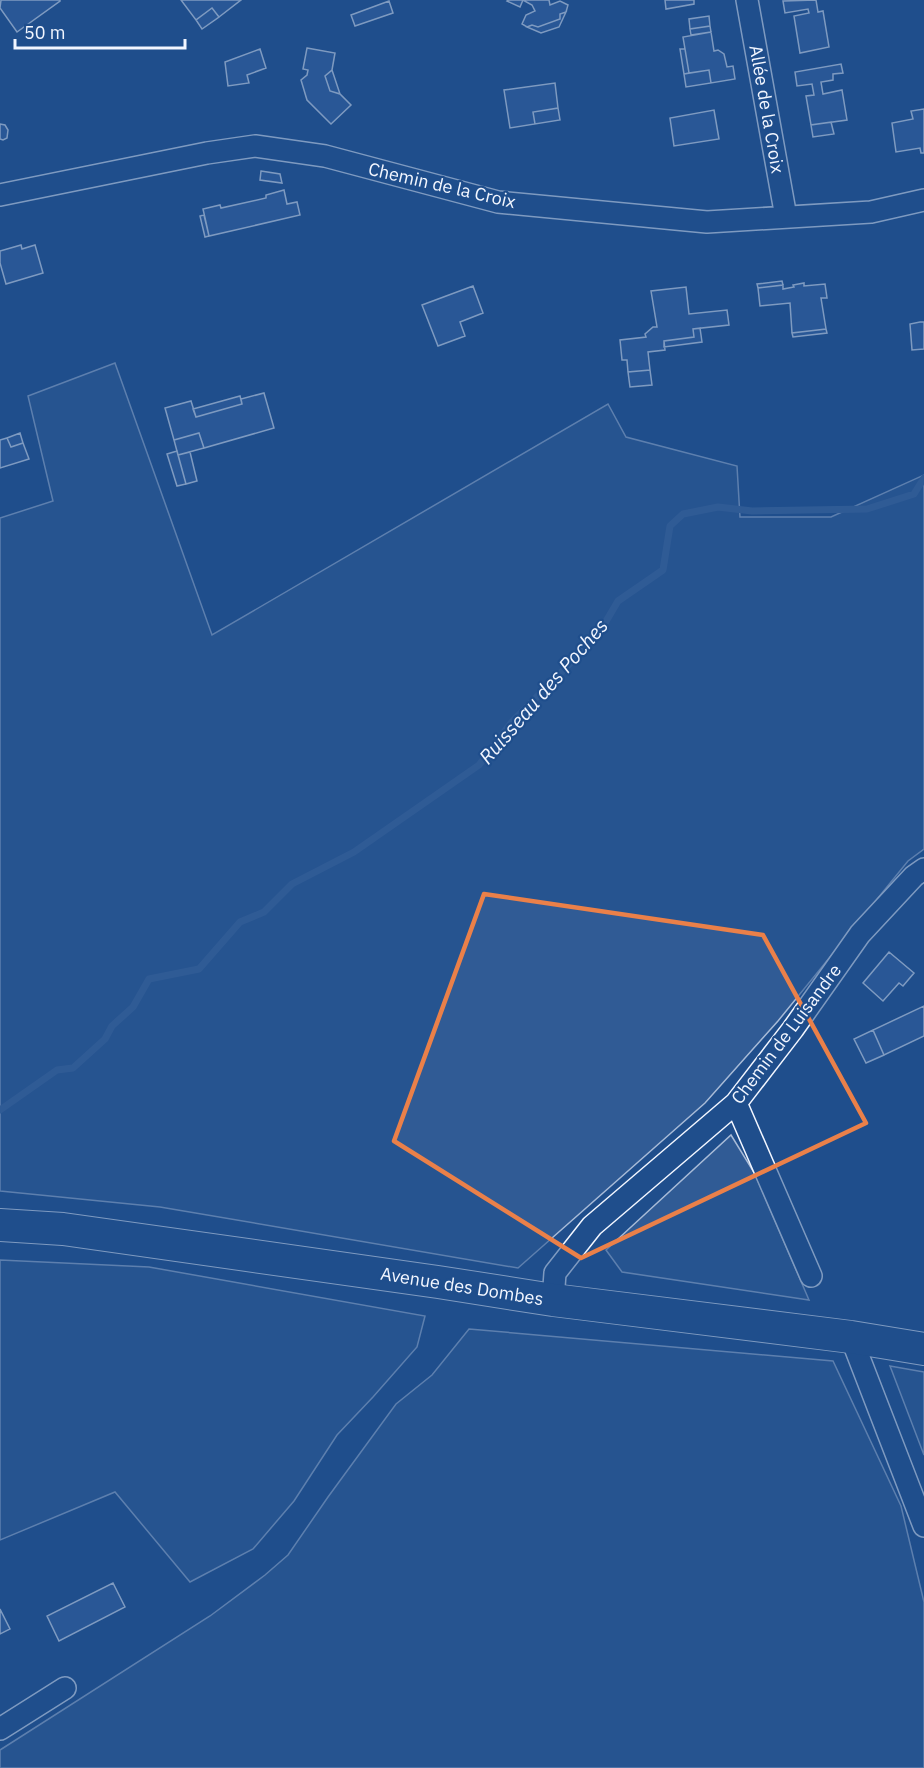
<svg xmlns="http://www.w3.org/2000/svg" width="924" height="1768" viewBox="0 0 924 1768" font-family="'IBM Plex Sans',sans-serif">
	<style>
		.green { fill: #305b95; stroke: #a8bbd7; stroke-width: 1.5 }
		.lines { fill: none; stroke-linecap: round; stroke-linejoin: round }
		.stream { stroke: #446ba0; stroke-width: 7 }
		.building { fill: #3563a3; stroke: #f2f6ff; stroke-width: 1.5 }
		.street-casing { stroke: #f2f6ff; stroke-width: 24 }
		.primary-casing { stroke: #f2f6ff; stroke-width: 34 }
		.street { stroke: #1f4e8c; stroke-width: 21 }
		.primary { stroke: #1f4e8c; stroke-width: 32 }
		.marked { fill: none; stroke: #ea8049; stroke-width: 4.5; stroke-linejoin: round }
		.labels { text-anchor: middle; dominant-baseline: central; stroke-width: 4.5; stroke-linejoin: round; paint-order: stroke }
		.street-label { font-size: 18px; fill: #f2f6ff; stroke: #1f4e8c }
		.water-label { font-size: 20px; font-style: italic; fill: #f2f6ff; stroke: #1f4e8c }
	</style>
	<rect width="100%" height="100%" fill="#1f4e8c"/>
	<path class="green" d="M 115,363 L 212,635 L 608,404 L 626,437 L 737,466 L 740,517 L 831,517 L 924,475 L 924,849 L 908,861 L 778,1021 L 705,1103 L 518,1268 L 160,1207 L 0,1191 L 0,518 L 53,501 L 28,396 Z
		M 731,1135 L 755,1174 L 809,1300 L 622,1272 L 606,1250 Z
		M 0,1260 L 149,1267 L 425,1316 L 417,1347 L 373,1397 L 337,1435 L 294,1501 L 253,1549 L 190,1582 L 115,1492 L 0,1540 Z
		M 469,1329 L 833,1361 L 901,1506 L 924,1602 L 924,1768 L 0,1768 L 0,1750 L 210,1616 L 265,1575 L 288,1555 L 328,1497 L 396,1404 L 432,1375 Z
		M 890,1366 L 924,1372 L 924,1455 Z"/>
	<g class="lines">
		<path class="stream" d="M 0,1110 L 57,1070 L 73,1068 L 105,1039 L 112,1026 L 133,1007 L 149,979 L 199,969 L 240,922 L 264,912 L 292,884 L 354,852 L 479,765 L 511,723 L 598,635 L 618,601 L 663,570 L 670,526 L 683,514 L 718,507 L 752,511 L 867,509 L 914,494 L 924,478"/>
	</g>
	<path class="building" d="M 1,0 L 60,0 L 60,1 L 17,32 L 0,8 Z
		M 181,0 L 241,0 L 219,17 L 212,8 L 196,20 Z
		M 508,0 L 549,0 L 550,5 L 560,1 L 568,5 L 566,12 L 560,14 L 560,19 L 538,27 L 532,25 L 527,27 L 522,24 L 526,15 L 535,11 L 532,5 L 523,0 L 520,7 L 507,1 Z
		M 665,0 L 694,0 L 694,4 L 666,9 Z
		M 816,0 L 818,12 L 823,11 L 829,47 L 800,53 L 794,16 L 809,13 L 808,9 L 785,13 L 783,1 Z
		M 389,1 L 393,13 L 355,26 L 351,15 Z
		M 212,8 L 219,17 L 202,29 L 196,20 Z
		M 566,12 L 559,27 L 541,33 L 527,27 L 532,25 L 538,27 L 560,19 L 560,14 Z
		M 709,16 L 710,26 L 690,29 L 689,19 Z
		M 710,26 L 711,32 L 691,35 L 690,29 Z
		M 711,32 L 714,51 L 718,50 L 724,54 L 727,67 L 733,66 L 735,79 L 711,83 L 709,70 L 689,73 L 683,37 Z
		M 307,48 L 335,53 L 332,70 L 325,76 L 330,91 L 340,94 L 351,105 L 331,124 L 307,100 L 301,80 L 307,75 L 308,70 L 303,69 Z
		M 260,49 L 266,68 L 247,75 L 249,83 L 228,86 L 225,62 Z
		M 680,49 L 685,49 L 689,73 L 684,74 Z
		M 841,64 L 843,73 L 833,74 L 833,80 L 821,82 L 823,94 L 842,90 L 847,120 L 811,125 L 806,96 L 814,95 L 812,84 L 797,86 L 795,72 Z
		M 332,70 L 340,94 L 330,91 L 325,76 Z
		M 709,70 L 711,83 L 686,87 L 684,74 Z
		M 555,83 L 558,108 L 533,112 L 535,124 L 510,128 L 504,90 Z
		M 558,108 L 560,120 L 535,124 L 533,112 Z
		M 924,109 L 924,153 L 921,153 L 920,148 L 896,152 L 892,123 L 913,119 L 911,111 Z
		M 714,110 L 719,139 L 674,146 L 670,118 Z
		M 831,122 L 834,134 L 813,137 L 811,125 Z
		M 0,124 L 5,125 L 8,130 L 7,138 L 3,140 L 0,139 Z
		M 261,171 L 280,174 L 282,183 L 260,180 Z
		M 284,190 L 287,204 L 297,202 L 300,215 L 209,236 L 203,209 L 220,205 L 221,208 L 266,198 L 266,195 Z
		M 204,215 L 209,236 L 205,237 L 200,216 Z
		M 21,245 L 22,249 L 35,245 L 43,273 L 6,284 L 0,263 L 0,251 Z
		M 782,281 L 783,285 L 758,288 L 757,284 Z
		M 804,283 L 804,286 L 825,284 L 827,298 L 821,298 L 826,329 L 792,333 L 790,303 L 760,306 L 758,288 L 783,285 L 783,289 L 794,287 L 793,285 Z
		M 473,286 L 483,313 L 460,322 L 465,336 L 438,346 L 422,305 Z
		M 686,287 L 689,314 L 727,310 L 729,325 L 693,329 L 694,337 L 664,341 L 665,350 L 648,352 L 650,370 L 628,372 L 627,360 L 622,360 L 620,340 L 646,337 L 645,334 L 653,327 L 657,327 L 651,291 Z
		M 920,322 L 924,322 L 924,349 L 912,350 L 910,324 Z
		M 700,328 L 702,342 L 664,347 L 664,341 L 694,337 L 693,329 Z
		M 826,329 L 827,333 L 793,337 L 792,333 Z
		M 650,370 L 652,385 L 630,387 L 628,372 Z
		M 264,393 L 274,428 L 204,448 L 199,433 L 174,440 L 165,408 L 191,401 L 196,417 L 242,404 L 241,399 Z
		M 240,396 L 242,404 L 196,417 L 193,409 Z
		M 20,433 L 23,443 L 11,447 L 7,438 Z
		M 199,433 L 204,448 L 178,455 L 174,440 Z
		M 7,438 L 11,447 L 23,443 L 29,459 L 0,468 L 0,440 Z
		M 177,451 L 186,484 L 177,486 L 167,454 Z
		M 190,452 L 197,481 L 186,484 L 178,455 Z
		M 889,952 L 914,973 L 903,986 L 899,983 L 883,1001 L 863,983 Z
		M 924,1006 L 924,1036 L 884,1055 L 873,1030 Z
		M 873,1030 L 884,1055 L 866,1063 L 854,1039 Z
		M 113,1583 L 125,1607 L 59,1641 L 47,1616 Z
		M 0,1609 L 10,1629 L 0,1634 Z"/>
	<g class="lines">
		<g class="street-casing">
			<path id="street" d="M 747,0 L 786,217
				M 0,195 L 207,153 L 255,146 L 325,156 L 498,202 L 707,222 L 871,212 L 924,200
				M 736,1103 L 811,1276
				M 553,1300 L 555,1273 L 592,1226 L 736,1103 L 793,1029 L 860,934 L 914,876 L 924,869
				M 851,1337 L 924,1526
				M 0,1729 L 65,1688"/>
		</g>
		<g class="primary-casing">
			<path id="primary" d="M 0,1225 L 63,1229 L 438,1282 L 553,1300 L 851,1337 L 924,1349"/>
		</g>
		<use href="#street" class="street"/>
		<use href="#primary" class="primary"/>
	</g>
	<path d="M0 0H924V1768H0ZM 484,894 L 763,935 L 866,1123 L 581,1258 L 394,1141 Z" fill="#1f4e8c" fill-opacity=".55" fill-rule="evenodd"/>
	<path class="marked" d="M 484,894 L 763,935 L 866,1123 L 581,1258 L 394,1141 Z"/>
	<g class="labels">
		<g class="street-label">
			<text transform="translate(767 109) rotate(80)">Allée de la Croix</text>
			<text transform="translate(442 185) rotate(13)">Chemin de la Croix</text>
			<text transform="translate(786 1034) rotate(-53)">Chemin de Luisandre</text>
			<text transform="translate(462 1286) rotate(9)">Avenue des Dombes</text>
		</g>
		<g class="water-label">
			<text transform="translate(543 691) rotate(-49)">Ruisseau des Poches</text>
		</g>
	</g>
	<path d="M15 39v9h170v-9" fill="none" stroke="#f2f6ff" stroke-width="3"/>
	<text x="24" y="39" font-size="18" fill="#f2f6ff" stroke="#1f4e8c" stroke-width="4.5" paint-order="stroke">50 m</text>
</svg>
